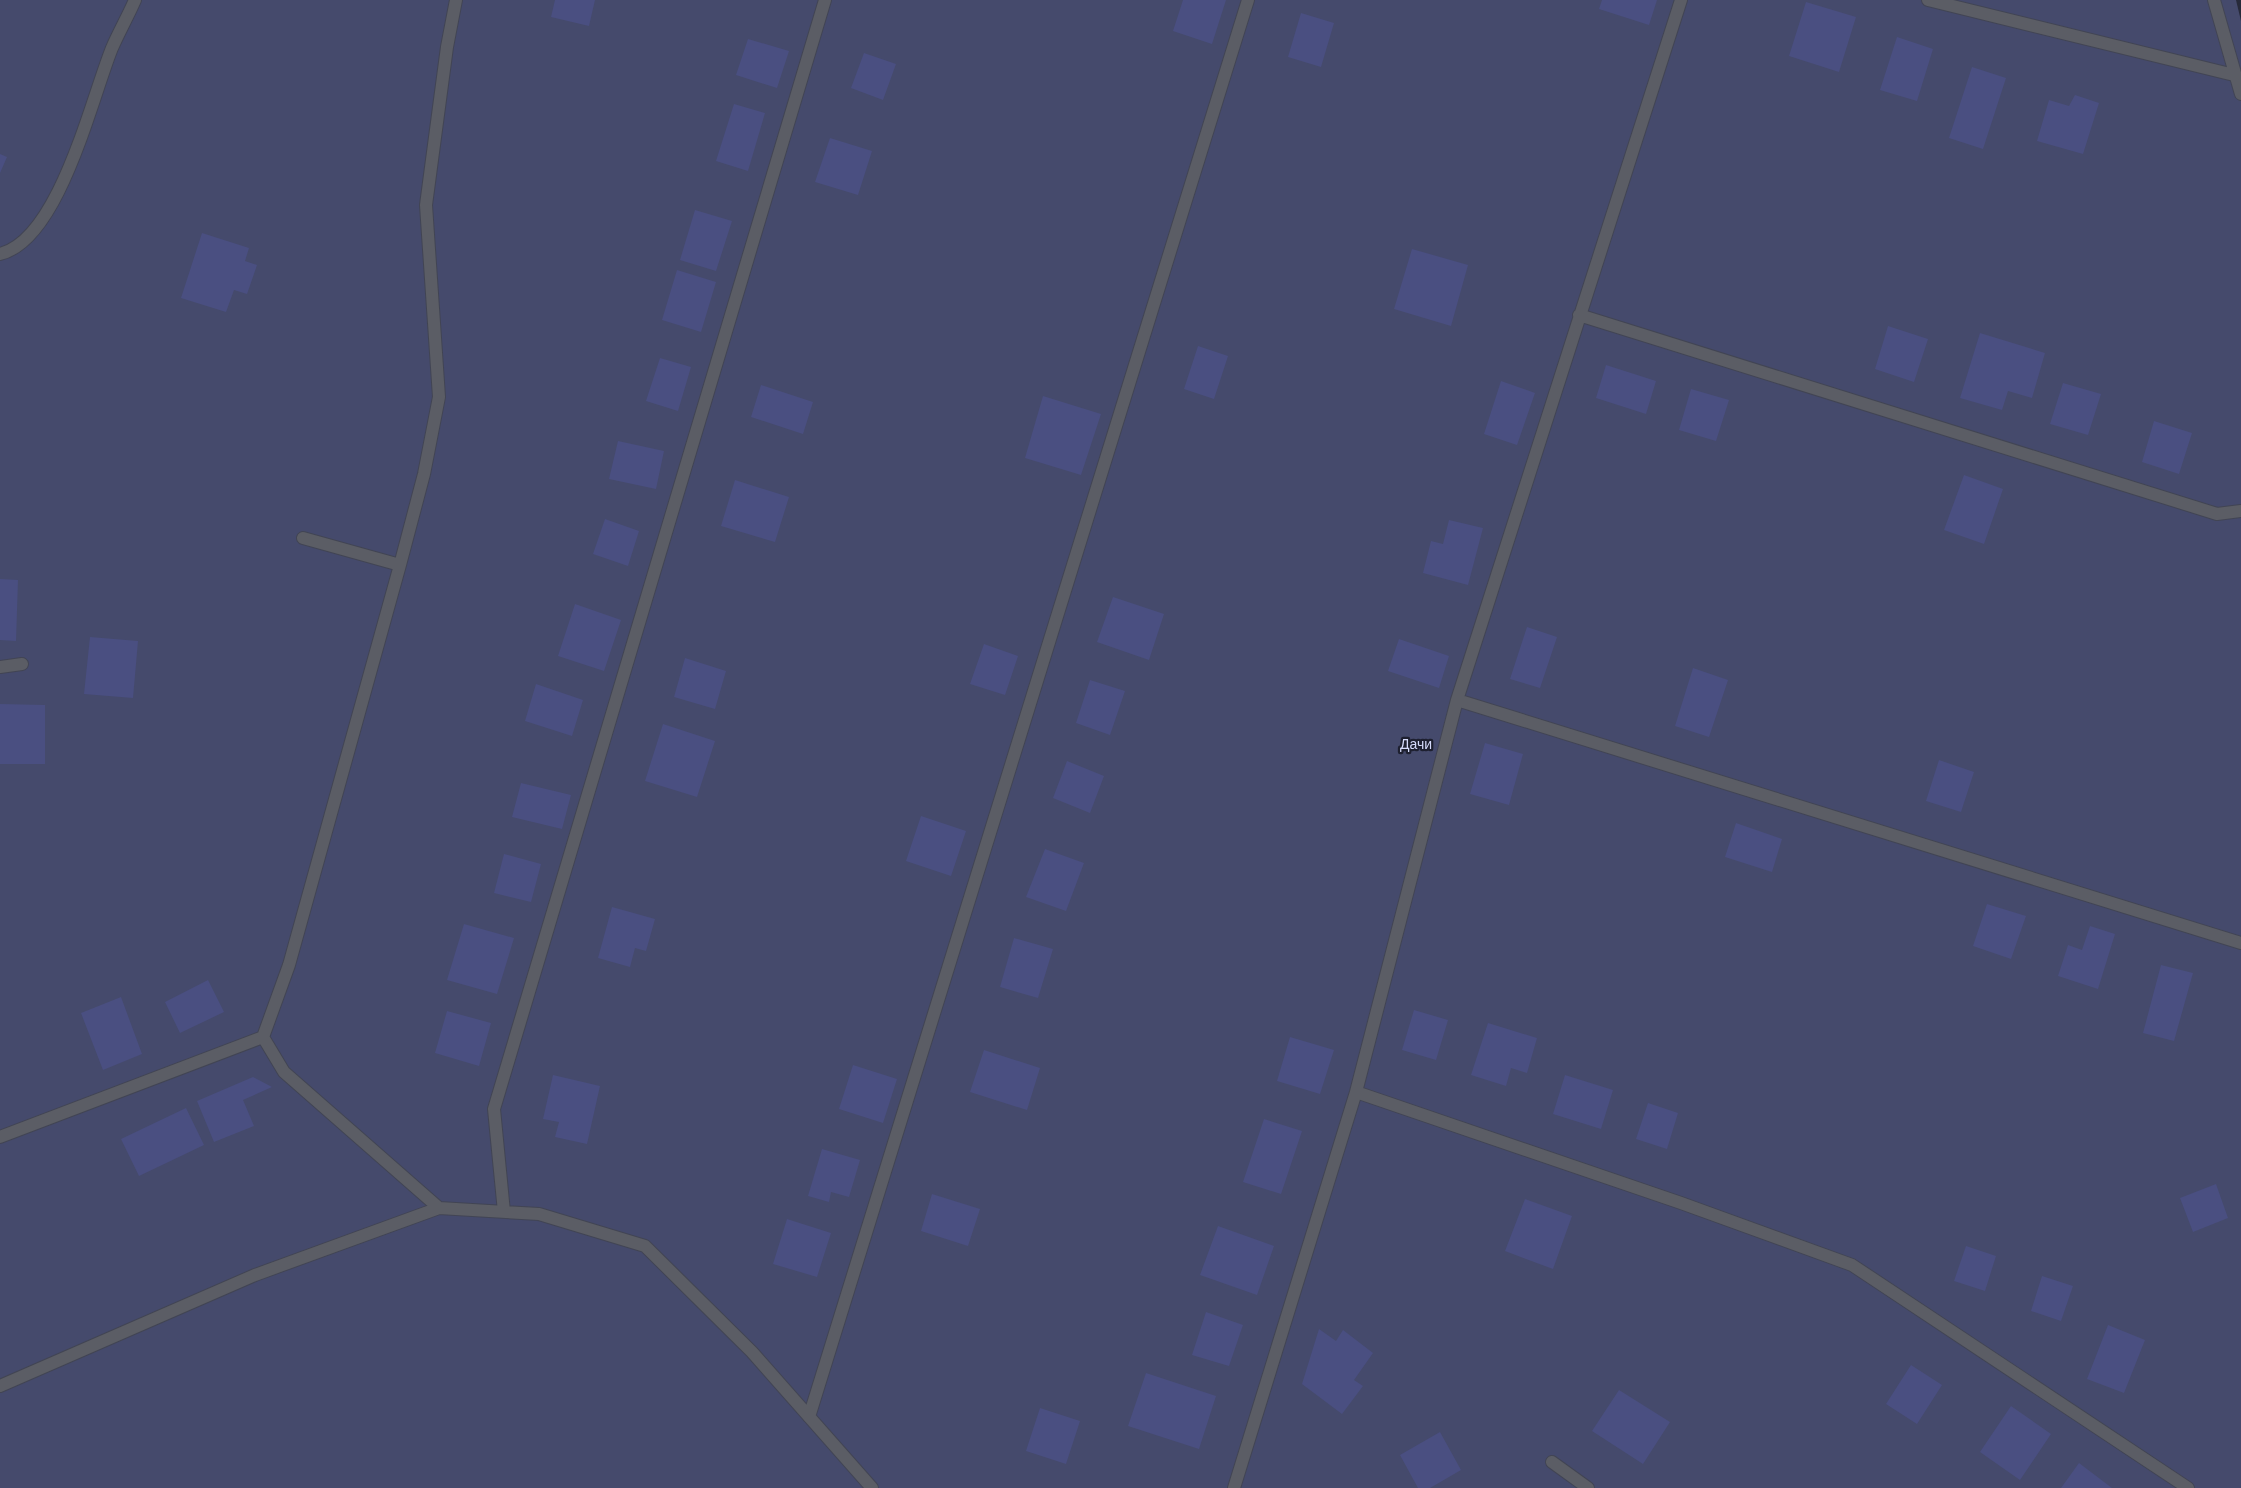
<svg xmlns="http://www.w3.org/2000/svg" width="2241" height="1488" viewBox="0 0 2241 1488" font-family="Barlow,sans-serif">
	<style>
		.green { fill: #454a6c }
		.building { fill: #4a4f81 }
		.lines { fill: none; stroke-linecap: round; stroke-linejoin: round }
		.service-casing { stroke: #424554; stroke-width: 14 }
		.service { stroke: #5b5d65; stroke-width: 12 }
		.labels { text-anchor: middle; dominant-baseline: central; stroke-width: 4.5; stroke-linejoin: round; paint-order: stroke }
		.park-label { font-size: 14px; fill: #d5dafa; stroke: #1e2030 }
	</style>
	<rect width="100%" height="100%" fill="#272a3a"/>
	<path class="green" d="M 0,0 L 2236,0 L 2241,21 L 2241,1488 L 0,1488 Z"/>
	<path class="building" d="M 555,0 L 595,0 L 589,26 L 551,17 Z
		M 1183,0 L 1226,0 L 1212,44 L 1173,31 Z
		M 1602,0 L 1657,0 L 1649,25 L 1599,9 Z
		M 1806,2 L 1856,17 L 1839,72 L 1789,56 Z
		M 1301,13 L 1334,23 L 1321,67 L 1288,57 Z
		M 1897,37 L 1933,49 L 1917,101 L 1880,90 Z
		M 748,39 L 789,51 L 777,88 L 736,75 Z
		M 864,53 L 896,64 L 883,100 L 851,88 Z
		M 1972,67 L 2006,78 L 1983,149 L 1949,138 Z
		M 2075,95 L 2099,103 L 2083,154 L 2037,141 L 2049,100 L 2069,106 Z
		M 734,104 L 765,113 L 748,171 L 716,161 Z
		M 830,138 L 872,151 L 858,195 L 815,182 Z
		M 0,154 L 7,157 L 0,173 Z
		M 695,210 L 732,221 L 716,271 L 680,260 Z
		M 202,233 L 249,248 L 245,261 L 257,265 L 247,294 L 234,290 L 226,312 L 181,298 Z
		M 1412,249 L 1468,265 L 1451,326 L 1394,309 Z
		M 677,270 L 716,282 L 701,332 L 662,320 Z
		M 1888,326 L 1928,339 L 1914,382 L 1875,369 Z
		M 1980,333 L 2045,353 L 2032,398 L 2008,391 L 2002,410 L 1960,398 Z
		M 1198,346 L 1228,356 L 1214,399 L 1184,389 Z
		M 660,358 L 691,367 L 678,411 L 646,401 Z
		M 1606,365 L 1656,381 L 1646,414 L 1596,398 Z
		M 1501,381 L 1535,393 L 1517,445 L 1484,434 Z
		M 2063,383 L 2101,394 L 2088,435 L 2050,424 Z
		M 761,385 L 813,402 L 803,434 L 751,417 Z
		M 1691,389 L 1729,400 L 1716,441 L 1679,430 Z
		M 1043,396 L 1101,414 L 1081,475 L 1025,458 Z
		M 2154,421 L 2192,433 L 2179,474 L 2142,462 Z
		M 618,441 L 664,451 L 656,489 L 609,479 Z
		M 1964,475 L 2003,489 L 1984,544 L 1944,530 Z
		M 735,480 L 789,497 L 775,542 L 721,526 Z
		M 605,519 L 639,531 L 628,566 L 593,554 Z
		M 1449,520 L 1483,528 L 1468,585 L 1423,573 L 1431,541 L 1443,544 Z
		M 0,579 L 18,580 L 16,641 L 0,640 Z
		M 1113,597 L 1164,614 L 1149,660 L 1097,642 Z
		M 575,604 L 621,620 L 604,671 L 558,656 Z
		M 1527,627 L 1557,637 L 1540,688 L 1510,679 Z
		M 90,637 L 138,641 L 133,698 L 84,694 Z
		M 1399,639 L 1449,656 L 1439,688 L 1388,671 Z
		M 984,644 L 1018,656 L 1005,695 L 970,684 Z
		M 685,658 L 726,671 L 715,709 L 674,697 Z
		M 1693,668 L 1728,680 L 1709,737 L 1675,726 Z
		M 1090,680 L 1125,691 L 1110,735 L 1076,723 Z
		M 536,684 L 583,700 L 572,736 L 525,721 Z
		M 0,704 L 45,705 L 45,764 L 0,764 Z
		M 663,724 L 715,741 L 697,797 L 645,781 Z
		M 1485,743 L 1523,754 L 1509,805 L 1470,794 Z
		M 1939,760 L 1974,772 L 1961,812 L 1926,801 Z
		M 1067,761 L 1104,776 L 1090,813 L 1053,798 Z
		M 521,783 L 571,795 L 562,829 L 512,817 Z
		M 921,816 L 966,831 L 951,876 L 906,861 Z
		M 1736,823 L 1782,839 L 1772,872 L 1725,857 Z
		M 1045,849 L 1084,863 L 1066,911 L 1026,897 Z
		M 504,854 L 541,864 L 531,902 L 494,893 Z
		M 1987,904 L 2026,916 L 2011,959 L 1973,946 Z
		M 612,907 L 655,919 L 646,951 L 635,948 L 630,967 L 598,958 Z
		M 464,924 L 514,938 L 497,994 L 447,980 Z
		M 2090,926 L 2115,934 L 2098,989 L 2058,976 L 2068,945 L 2082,950 Z
		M 1014,938 L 1053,949 L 1038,998 L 1000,987 Z
		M 2161,965 L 2193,973 L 2174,1041 L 2143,1033 Z
		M 208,980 L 224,1012 L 180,1033 L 165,1002 Z
		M 121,997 L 142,1054 L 103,1070 L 81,1013 Z
		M 1414,1010 L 1448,1020 L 1436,1060 L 1402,1050 Z
		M 447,1011 L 491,1023 L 479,1066 L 435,1053 Z
		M 1488,1023 L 1537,1038 L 1527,1073 L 1511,1068 L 1506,1086 L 1471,1075 Z
		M 1290,1037 L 1334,1050 L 1320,1094 L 1277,1081 Z
		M 984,1050 L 1040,1068 L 1027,1110 L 970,1092 Z
		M 853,1065 L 897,1079 L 883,1123 L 839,1109 Z
		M 553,1075 L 600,1086 L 587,1144 L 555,1137 L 559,1122 L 543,1119 Z
		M 1565,1075 L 1613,1090 L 1601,1129 L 1553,1114 Z
		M 253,1077 L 272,1087 L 243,1100 L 254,1126 L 214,1142 L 197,1101 Z
		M 1648,1103 L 1678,1113 L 1667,1149 L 1636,1139 Z
		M 186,1108 L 204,1145 L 139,1176 L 121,1139 Z
		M 1264,1119 L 1302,1131 L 1281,1194 L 1243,1182 Z
		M 822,1149 L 860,1160 L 849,1197 L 831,1192 L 829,1202 L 808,1196 Z
		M 2216,1184 L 2228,1218 L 2193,1232 L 2180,1198 Z
		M 932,1194 L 980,1209 L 968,1246 L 921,1231 Z
		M 1525,1199 L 1572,1216 L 1553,1269 L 1505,1251 Z
		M 787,1219 L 831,1233 L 817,1277 L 773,1264 Z
		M 1218,1226 L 1274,1246 L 1257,1295 L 1200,1275 Z
		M 1966,1246 L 1996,1256 L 1985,1291 L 1954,1281 Z
		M 2042,1276 L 2073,1286 L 2061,1321 L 2031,1311 Z
		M 1206,1312 L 1243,1325 L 1229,1366 L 1192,1355 Z
		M 2108,1325 L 2145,1340 L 2124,1393 L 2087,1379 Z
		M 1319,1329 L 1336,1341 L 1343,1330 L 1373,1353 L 1354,1380 L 1363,1386 L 1342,1414 L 1302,1384 Z
		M 1911,1365 L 1942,1385 L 1917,1424 L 1886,1404 Z
		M 1146,1373 L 1216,1396 L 1199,1449 L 1128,1426 Z
		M 1619,1390 L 1670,1422 L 1643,1464 L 1592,1431 Z
		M 2011,1406 L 2051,1434 L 2020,1480 L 1980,1452 Z
		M 1040,1408 L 1080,1421 L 1066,1464 L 1026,1451 Z
		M 1440,1432 L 1461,1470 L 1430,1488 L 1418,1488 L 1400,1455 Z
		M 2079,1463 L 2112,1488 L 2061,1488 Z"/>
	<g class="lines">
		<g class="service-casing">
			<path id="service" d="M 1928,0 L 2234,75
				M 2214,0 L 2241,94
				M 0,254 C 59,240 91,100 112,48 C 119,32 128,16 135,0
				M 1579,315 L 2217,514 L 2241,511
				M 303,538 L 400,565
				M 0,667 L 22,664
				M 1457,700 L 2241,943
				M 263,1037 L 289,965 L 400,565 L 424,474 L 439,397 L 426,205 L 447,47 L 456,0
				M 1356,1092 L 1681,1203 L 1852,1265 L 2188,1488
				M 0,1137 L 263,1037 L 284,1072 L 439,1208
				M 504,1212 L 494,1109 L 825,0
				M 0,1386 L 255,1275 L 439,1208 L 539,1214 L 645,1246 L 752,1352 L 872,1488
				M 809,1417 L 1248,0
				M 1552,1462 L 1588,1488
				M 1234,1488 L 1356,1092 L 1457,700 L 1681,0"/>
		</g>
		<use href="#service" class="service"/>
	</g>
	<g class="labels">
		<g class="park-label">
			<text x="1416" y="743">Дачи</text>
		</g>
	</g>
</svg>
